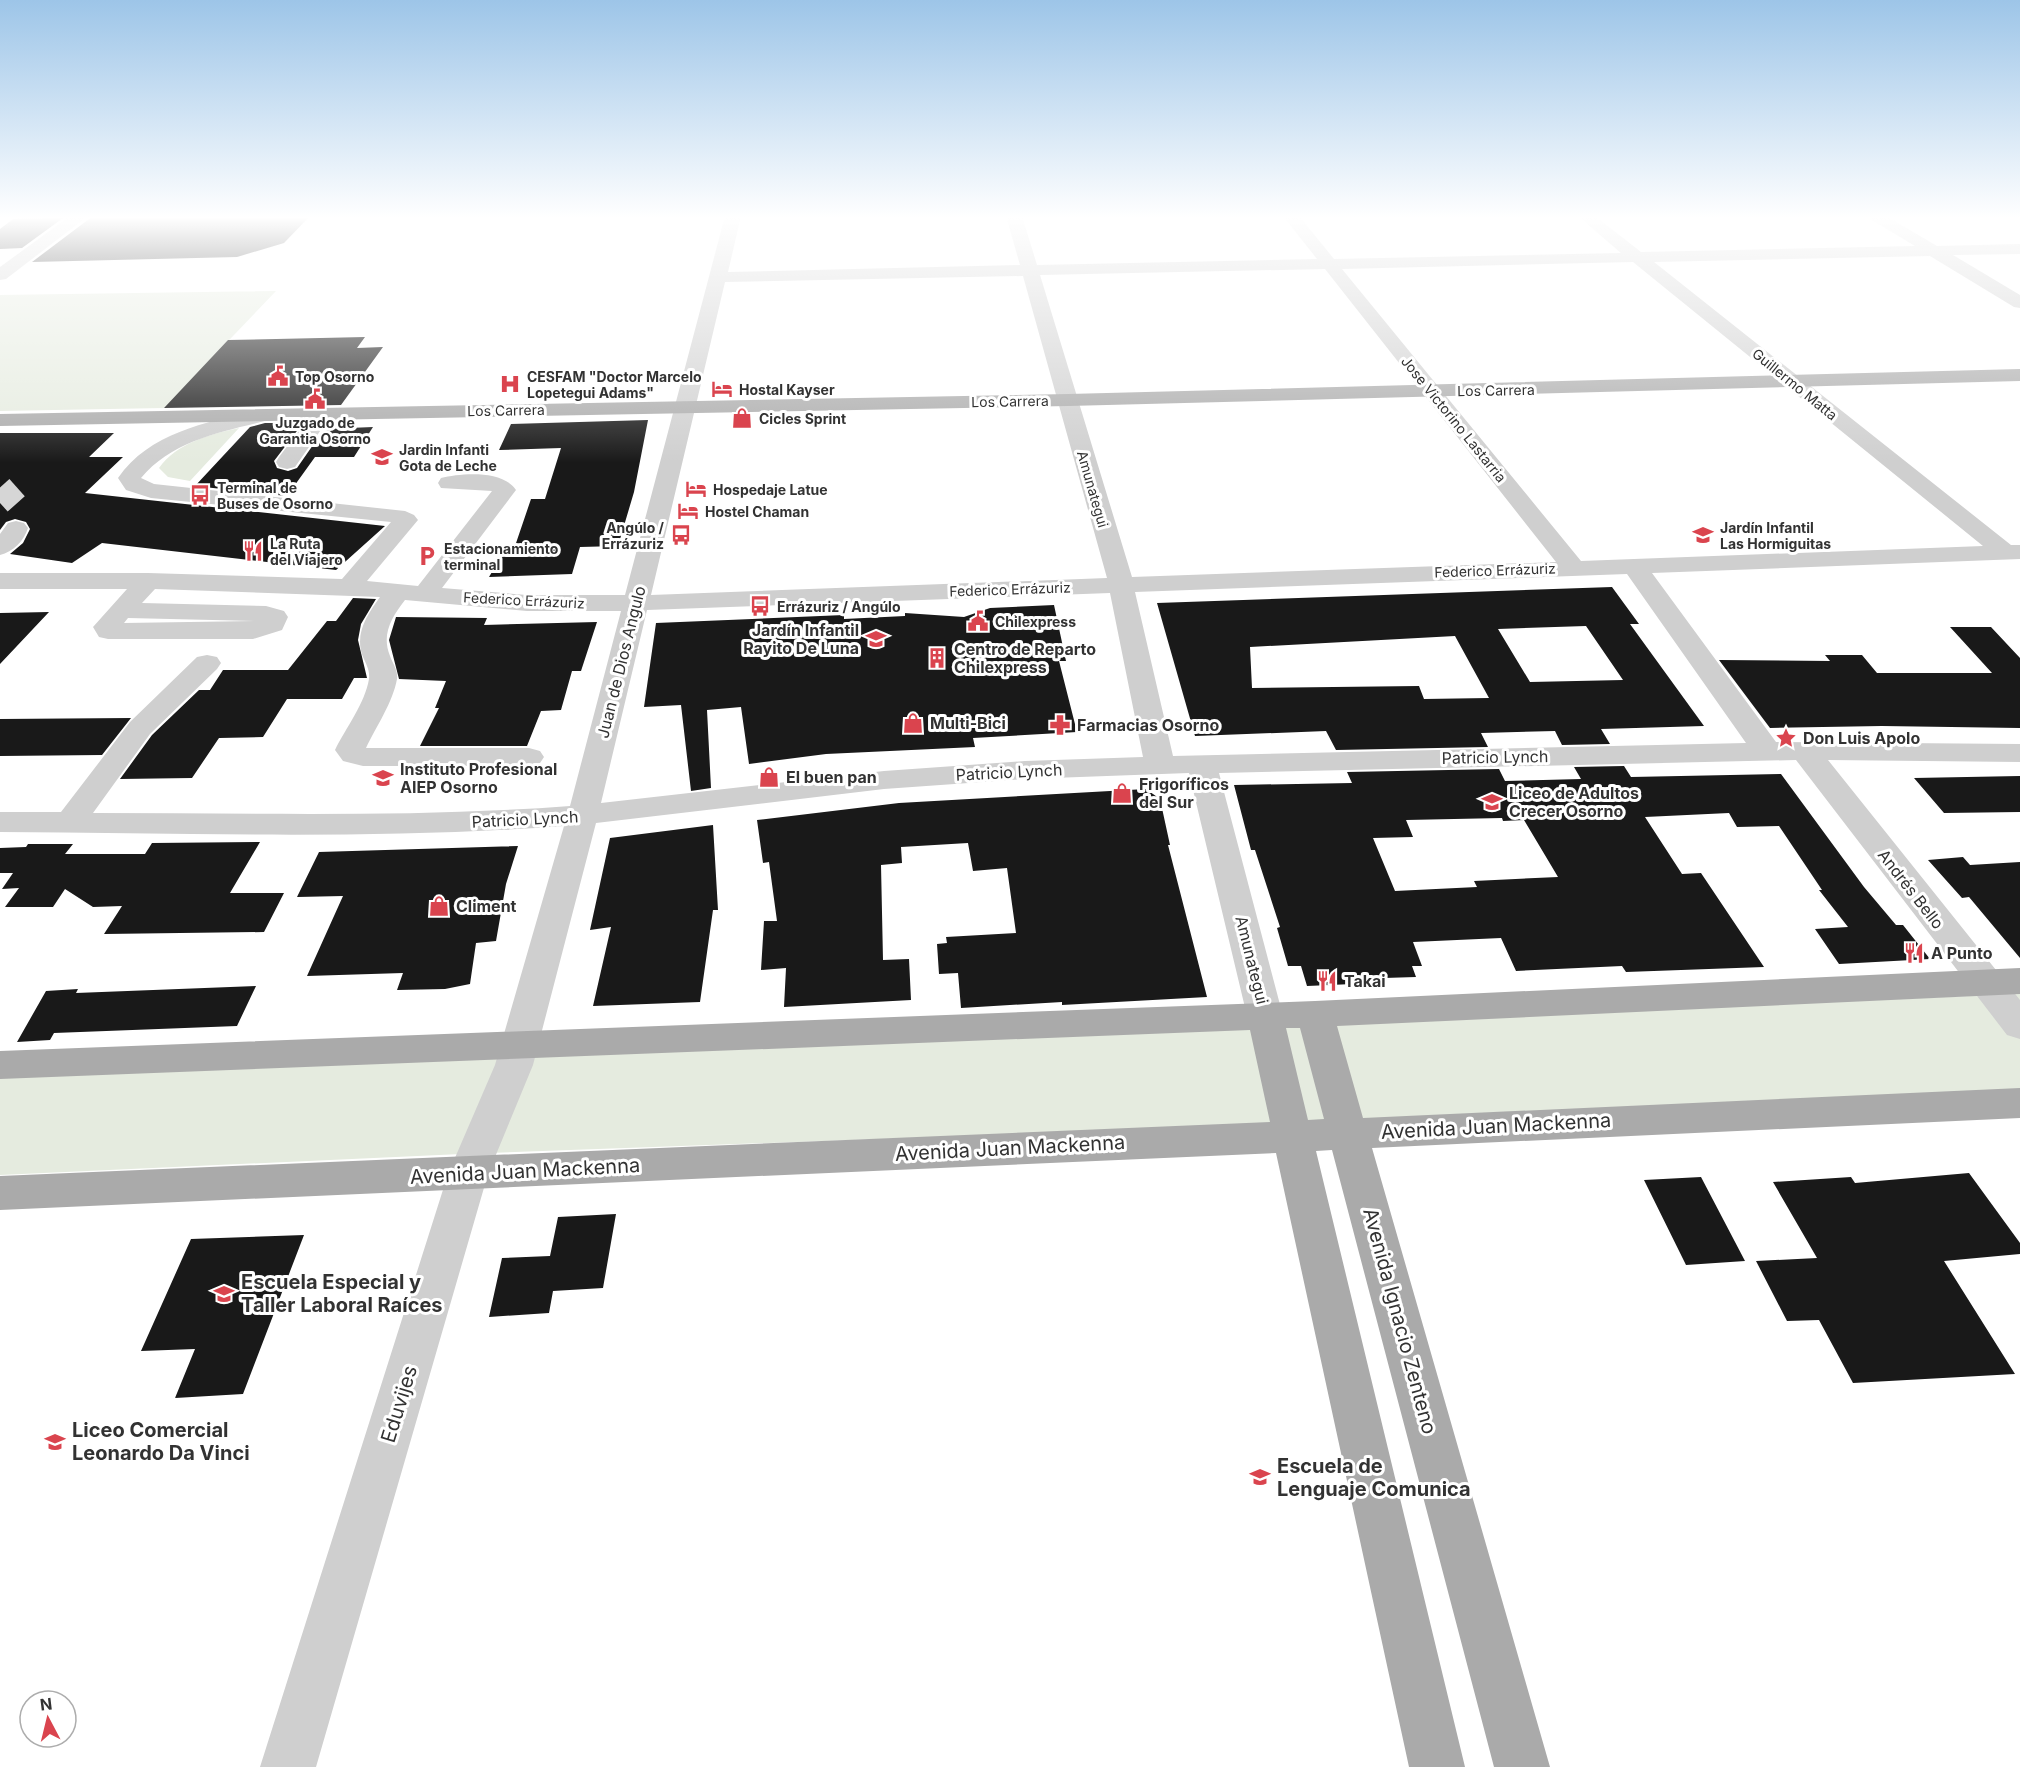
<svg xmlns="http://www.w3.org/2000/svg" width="2020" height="1767" viewBox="0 0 2020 1767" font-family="Inter,sans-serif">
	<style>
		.green { fill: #e5ebdf }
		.building { fill: #191919; fill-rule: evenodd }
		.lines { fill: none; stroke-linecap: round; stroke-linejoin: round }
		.minor-tunnel { stroke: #d6d6d6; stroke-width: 23; stroke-dasharray: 23 11; stroke-linecap: butt }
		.minor { fill: #cfcfcf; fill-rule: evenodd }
		.major { fill: #aaa; fill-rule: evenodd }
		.labels { text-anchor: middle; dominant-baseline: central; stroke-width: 6; stroke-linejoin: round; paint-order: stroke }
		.far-poi-label { font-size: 14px; font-weight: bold; fill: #323232; stroke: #fff; text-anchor: start }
		.far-street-label { font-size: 14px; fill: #323232; stroke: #fff }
		.poi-label { font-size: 16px; font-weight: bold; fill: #323232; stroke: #fff; text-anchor: start }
		.street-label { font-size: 16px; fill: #323232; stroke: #fff }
		.near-street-label { font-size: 20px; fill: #323232; stroke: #fff }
		.near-poi-label { font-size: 20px; font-weight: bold; fill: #323232; stroke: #fff; text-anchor: start }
	</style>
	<rect width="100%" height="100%" fill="#fff"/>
	<path class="green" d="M 276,291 L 164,408 L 0,411 L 0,295 Z
		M 239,428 L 190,481 L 168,477 L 159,468 C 177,443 210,434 239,428 Z
		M 2020,994 L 2020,1098 L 461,1154 L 0,1175 L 0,1073 Z"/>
	<path class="building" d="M 93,216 L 310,216 L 284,243 L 237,257 L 32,262 Z
		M 63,218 L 22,248 L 0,249 L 0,229 L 13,219 Z
		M 365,337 L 357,348 L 383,347 L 341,405 L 164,408 L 228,340 Z
		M 648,420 L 634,492 L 618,546 L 580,547 L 572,574 L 489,577 L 506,548 L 514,549 L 531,499 L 545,499 L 561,448 L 499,450 L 511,424 Z
		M 329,422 L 325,429 L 373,427 L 354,457 L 315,457 L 287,496 L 195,486 L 250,427 L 265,423 L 303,423 L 274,461 L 277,468 L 288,471 L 297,468 Z
		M 0,433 L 114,433 L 89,457 L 123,457 L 85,493 L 385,526 L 336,570 L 102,543 L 72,563 L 10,554 L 23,543 L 30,529 L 26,522 L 15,519 L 6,522 L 0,530 Z
		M 1612,587 L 1639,624 L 1630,624 L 1704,726 L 1601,729 L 1610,744 L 1562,745 L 1555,731 L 1481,733 L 1488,747 L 1336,750 L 1326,731 L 1195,736 L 1157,603 ZM 1586,626 L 1623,680 L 1530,682 L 1498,629 ZM 1455,636 L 1489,698 L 1424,699 L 1419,686 L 1252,688 L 1250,647 Z
		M 353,598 L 376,599 L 361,624 L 358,640 L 367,678 L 354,678 L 342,699 L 287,699 L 263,737 L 219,738 L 192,778 L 120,779 L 152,735 L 199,690 L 210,690 L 223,670 L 288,670 L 327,621 L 336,621 Z
		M 1054,605 L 1066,661 L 1059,661 L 1077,732 L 973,738 L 975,747 L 826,754 L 749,764 L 741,707 L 707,710 L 711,788 L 691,791 L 681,705 L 644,707 L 656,623 L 844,615 L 844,619 L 905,616 L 905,613 L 964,617 L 990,608 Z
		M 49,612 L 0,664 L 0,613 Z
		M 396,617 L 487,618 L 484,625 L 597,622 L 581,671 L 572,671 L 561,710 L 541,711 L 527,746 L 420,746 L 439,708 L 435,708 L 446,681 L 399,679 L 389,640 Z
		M 1950,627 L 1991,627 L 2020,658 L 2020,728 L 1882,726 L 1770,728 L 1719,660 L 1830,661 L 1825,655 L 1862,655 L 1877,673 L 1992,673 Z
		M 131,718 L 102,755 L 0,756 L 0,719 Z
		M 1624,766 L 1631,777 L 1781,774 L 1864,887 L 1896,925 L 1903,925 L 1930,959 L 1839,964 L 1815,929 L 1848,927 L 1819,890 L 1822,890 L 1779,826 L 1737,827 L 1729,813 L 1645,817 L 1682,874 L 1701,873 L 1764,967 L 1626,972 L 1622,966 L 1516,971 L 1501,938 L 1413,942 L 1422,966 L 1412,966 L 1416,977 L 1352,979 L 1353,984 L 1307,986 L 1301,966 L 1288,966 L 1277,928 L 1280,927 L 1255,850 L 1251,850 L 1234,785 L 1352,783 L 1347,772 L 1499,769 L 1505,781 L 1581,779 L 1574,767 ZM 1502,818 L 1503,821 L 1524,820 L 1558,877 L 1474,881 L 1477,887 L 1395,891 L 1373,838 L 1413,837 L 1406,820 Z
		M 2020,776 L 2020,812 L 1944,813 L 1914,778 Z
		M 1146,789 L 1160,799 L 1170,845 L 1168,845 L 1207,997 L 1062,1005 L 1062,1002 L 961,1008 L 958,973 L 939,974 L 937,944 L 947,943 L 946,937 L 1016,933 L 1007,868 L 973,871 L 968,843 L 901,847 L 902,863 L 881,865 L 883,960 L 909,959 L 911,1000 L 784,1007 L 786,968 L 761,970 L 764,921 L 777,921 L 769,862 L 763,863 L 757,820 L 899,803 Z
		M 713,825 L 718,910 L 713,910 L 700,1002 L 593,1006 L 611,927 L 590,930 L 610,838 Z
		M 260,842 L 230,893 L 284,893 L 264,932 L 104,934 L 122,906 L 93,907 L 65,889 L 53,907 L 5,907 L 19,888 L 2,889 L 13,873 L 0,873 L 0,848 L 26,847 L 28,844 L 73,844 L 65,854 L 145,854 L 152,843 Z
		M 518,846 L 506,884 L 496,941 L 476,943 L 470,984 L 445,989 L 397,990 L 403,973 L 307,976 L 343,896 L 297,897 L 319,852 Z
		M 1963,857 L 1970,865 L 2020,862 L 2020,958 L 1969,897 L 1962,898 L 1928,860 Z
		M 256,986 L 237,1026 L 54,1033 L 50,1040 L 17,1042 L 46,991 L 78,989 L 76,993 Z
		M 1969,1173 L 2020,1243 L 2020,1254 L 1944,1261 L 2015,1374 L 1853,1383 L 1819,1320 L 1787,1321 L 1756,1261 L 1817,1258 L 1773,1182 L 1851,1177 L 1855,1183 Z
		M 1701,1177 L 1745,1261 L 1686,1265 L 1644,1180 Z
		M 616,1214 L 603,1288 L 553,1291 L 549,1313 L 489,1317 L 502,1258 L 550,1256 L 558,1217 Z
		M 304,1235 L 243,1394 L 175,1398 L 195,1349 L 141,1351 L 191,1239 Z"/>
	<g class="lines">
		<path class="minor-tunnel" d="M 0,503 L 20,485"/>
		<path class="minor" d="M 70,216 L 88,216 L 6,279 L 0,280 L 0,267 Z
			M 725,216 L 741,216 L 728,272 L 1020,265 L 1006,216 L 1022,216 L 1037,265 L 1317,259 L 1283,216 L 1299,216 L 1334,259 L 1621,253 L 1578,216 L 1595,216 L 1641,252 L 1915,246 L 1870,219 L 1868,216 L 1886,216 L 1937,246 L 2020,244 L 2020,254 L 1953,255 L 2020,295 L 2020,308 L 2014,307 L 1930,256 L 1654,262 L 2011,545 L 2020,545 L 2020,559 L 1652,573 L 1776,742 L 2020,744 L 2020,762 L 1828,760 L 2020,1000 L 2020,1039 L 2007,1035 L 1796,760 L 1219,773 L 1283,1016 L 1278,1025 L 1265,1029 L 1252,1025 L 1247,1016 L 1189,773 L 1025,779 L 884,789 L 596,823 L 533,1065 L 488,1174 L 316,1767 L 260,1767 L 448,1174 L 495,1065 L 564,826 C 377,840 188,833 0,832 L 0,812 L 61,812 L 130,722 L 197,657 L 207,655 L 217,657 L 221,663 L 217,669 L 150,734 L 93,813 C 252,813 411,818 570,806 L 621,611 L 527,611 L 405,600 C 392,617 381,634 390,656 C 393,664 398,670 397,679 C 393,702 376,727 366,748 L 529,748 L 540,751 L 544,757 L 540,763 L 529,766 L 363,766 L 343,761 L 335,750 C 346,728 365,703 369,679 C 370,670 366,664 363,657 C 354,634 367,615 380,597 L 155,589 L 142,603 L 266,606 L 284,611 L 288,617 L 282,630 L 253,639 L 108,639 L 99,637 L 93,627 L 127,589 L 0,589 L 0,573 L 148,573 L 342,579 L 391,522 L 151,498 L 126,490 L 118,478 C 151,430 213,421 266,409 L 273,411 L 276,415 L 273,419 C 226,431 173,439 141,478 L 154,484 L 405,511 L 414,515 L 418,520 L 367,581 L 418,586 L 492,491 L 441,488 L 438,483 L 441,478 C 462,473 503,470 516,490 L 442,588 L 527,595 L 625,595 ZM 1633,262 L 1983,546 L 1581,561 L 1342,269 ZM 1325,269 L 1556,562 L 1132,577 L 1040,275 ZM 1023,276 L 1107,578 L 651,595 L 725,282 ZM 1627,574 L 1746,743 L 1173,756 L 1135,592 ZM 1110,593 L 1143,757 L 1025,761 L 884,771 L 601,803 L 647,610 ZM 128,618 L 255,621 L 124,623 Z
			M 322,408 L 329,410 L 332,414 L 295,467 L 287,469 L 279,467 L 276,462 L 279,457 L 315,410 Z
			M 16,521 L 24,523 L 28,528 C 24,541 13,552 0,555 L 0,534 L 8,523 Z"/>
		<path class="major" d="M 2020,369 L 2020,381 L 1068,406 L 0,426 L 0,414 L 1068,394 Z
			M 2020,968 L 2020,994 L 1337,1026 L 1363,1118 L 2020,1088 L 2020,1118 L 1372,1148 L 1550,1767 L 1494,1767 L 1332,1150 L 1316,1151 L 1465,1767 L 1409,1767 L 1276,1153 L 0,1210 L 0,1176 L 1270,1122 L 1250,1030 L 0,1079 L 0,1051 L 1315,1001 ZM 1286,1028 L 1300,1028 L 1324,1119 L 1308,1120 Z"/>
	</g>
	<linearGradient id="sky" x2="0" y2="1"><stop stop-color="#9dc5e8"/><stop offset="0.47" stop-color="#fff"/><stop offset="1" stop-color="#fff" stop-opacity="0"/></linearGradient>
	<rect width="2020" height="463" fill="url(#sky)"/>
	<defs>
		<g id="civic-bare" transform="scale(1.62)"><path d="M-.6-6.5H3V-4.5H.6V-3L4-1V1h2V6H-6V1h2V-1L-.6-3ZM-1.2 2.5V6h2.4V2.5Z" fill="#da444e" stroke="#fff" stroke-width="2.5" paint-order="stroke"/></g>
		<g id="hospital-bare" transform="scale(1.62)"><path d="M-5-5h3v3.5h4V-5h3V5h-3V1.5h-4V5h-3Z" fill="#da444e" stroke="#fff" stroke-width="2.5" paint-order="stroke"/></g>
		<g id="hotel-bare" transform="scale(1.62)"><path d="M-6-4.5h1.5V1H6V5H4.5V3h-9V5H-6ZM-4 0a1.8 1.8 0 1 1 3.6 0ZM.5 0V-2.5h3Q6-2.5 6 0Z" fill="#da444e" stroke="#fff" stroke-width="2.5" paint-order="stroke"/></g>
		<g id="shop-bare" transform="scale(1.62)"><path d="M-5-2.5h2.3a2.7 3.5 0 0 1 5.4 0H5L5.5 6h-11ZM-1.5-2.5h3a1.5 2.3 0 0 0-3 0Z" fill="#da444e" stroke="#fff" stroke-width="2.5" paint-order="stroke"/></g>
		<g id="school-bare" transform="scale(1.62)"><path d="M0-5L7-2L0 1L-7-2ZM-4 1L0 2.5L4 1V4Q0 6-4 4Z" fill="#da444e" stroke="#fff" stroke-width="2.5" paint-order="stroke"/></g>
		<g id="bus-bare" transform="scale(1.62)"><path d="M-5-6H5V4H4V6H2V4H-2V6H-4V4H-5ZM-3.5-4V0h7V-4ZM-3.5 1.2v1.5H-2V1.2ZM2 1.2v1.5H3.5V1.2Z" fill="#da444e" stroke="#fff" stroke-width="2.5" paint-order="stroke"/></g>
		<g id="restaurant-bare" transform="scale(1.62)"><path d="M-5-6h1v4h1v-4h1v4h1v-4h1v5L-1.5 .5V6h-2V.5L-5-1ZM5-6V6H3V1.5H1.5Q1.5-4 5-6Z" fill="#da444e" stroke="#fff" stroke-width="2.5" paint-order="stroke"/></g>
		<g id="parking-bare" transform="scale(1.62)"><path d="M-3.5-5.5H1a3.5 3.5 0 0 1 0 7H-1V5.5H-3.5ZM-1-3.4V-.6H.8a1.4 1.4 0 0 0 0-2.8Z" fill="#da444e" stroke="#fff" stroke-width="2.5" paint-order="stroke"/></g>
		<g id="building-bare" transform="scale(1.62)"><path d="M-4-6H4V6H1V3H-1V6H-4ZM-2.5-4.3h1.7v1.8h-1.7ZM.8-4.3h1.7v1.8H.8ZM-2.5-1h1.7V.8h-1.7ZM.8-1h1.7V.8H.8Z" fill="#da444e" stroke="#fff" stroke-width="2.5" paint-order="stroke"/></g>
		<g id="pharmacy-bare" transform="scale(1.62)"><path d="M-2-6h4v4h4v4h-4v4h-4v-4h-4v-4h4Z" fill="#da444e" stroke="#fff" stroke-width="2.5" paint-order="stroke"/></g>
		<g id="sight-bare" transform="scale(1.62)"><path d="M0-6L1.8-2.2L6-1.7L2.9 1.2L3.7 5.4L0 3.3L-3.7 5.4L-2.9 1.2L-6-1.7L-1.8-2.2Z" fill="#da444e" stroke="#fff" stroke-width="2.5" paint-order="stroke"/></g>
		<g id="university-bare" transform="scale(1.62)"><path d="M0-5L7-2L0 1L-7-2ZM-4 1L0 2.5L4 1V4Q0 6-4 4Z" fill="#da444e" stroke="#fff" stroke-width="2.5" paint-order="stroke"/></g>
	</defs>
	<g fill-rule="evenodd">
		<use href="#civic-bare" x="278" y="376"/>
		<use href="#hospital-bare" x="510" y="384"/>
		<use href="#hotel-bare" x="722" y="389"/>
		<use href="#civic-bare" x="315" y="399"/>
		<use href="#shop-bare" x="742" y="418"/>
		<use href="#school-bare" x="382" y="457"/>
		<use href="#hotel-bare" x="696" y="489"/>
		<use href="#bus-bare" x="200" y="495"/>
		<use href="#hotel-bare" x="688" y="511"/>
		<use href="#bus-bare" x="681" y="535"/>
		<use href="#school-bare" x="1703" y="535"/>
		<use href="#restaurant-bare" x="253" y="551"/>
		<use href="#parking-bare" x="427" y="556"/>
		<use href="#bus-bare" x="760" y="606"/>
		<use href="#civic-bare" x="978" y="621"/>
		<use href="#school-bare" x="876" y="639"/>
		<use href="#building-bare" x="937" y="658"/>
		<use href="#shop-bare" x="913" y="723"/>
		<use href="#pharmacy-bare" x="1060" y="725"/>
		<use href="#sight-bare" x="1786" y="738"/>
		<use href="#shop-bare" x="769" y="777"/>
		<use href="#university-bare" x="383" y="778"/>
		<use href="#shop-bare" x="1122" y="793"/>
		<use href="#school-bare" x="1492" y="802"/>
		<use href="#shop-bare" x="439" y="906"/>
		<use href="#restaurant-bare" x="1914" y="953"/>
		<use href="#restaurant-bare" x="1327" y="981"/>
		<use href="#school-bare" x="224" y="1294"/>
		<use href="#school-bare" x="55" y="1442"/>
		<use href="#school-bare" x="1260" y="1477"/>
	</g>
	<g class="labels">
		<g class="far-poi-label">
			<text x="295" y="376">Top Osorno</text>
			<text x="527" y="376">CESFAM "Doctor Marcelo<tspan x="527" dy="16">Lopetegui Adams"</tspan></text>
			<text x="739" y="389">Hostal Kayser</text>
			<text x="759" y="418">Cicles Sprint</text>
			<text x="315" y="422" text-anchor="middle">Juzgado de<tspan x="315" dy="16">Garantia Osorno</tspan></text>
			<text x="399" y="449">Jardin Infanti<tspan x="399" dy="16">Gota de Leche</tspan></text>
			<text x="217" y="487">Terminal de<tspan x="217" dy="16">Buses de Osorno</tspan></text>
			<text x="713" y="489">Hospedaje Latue</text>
			<text x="705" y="511">Hostel Chaman</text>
			<text x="664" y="527" text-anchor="end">Angúlo /<tspan x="664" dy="16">Errázuriz</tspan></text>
			<text x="1720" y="527">Jardín Infantil<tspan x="1720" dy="16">Las Hormiguitas</tspan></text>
			<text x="270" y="543">La Ruta<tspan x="270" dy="16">del Viajero</tspan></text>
			<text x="444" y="548">Estacionamiento<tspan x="444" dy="16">terminal</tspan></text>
			<text x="777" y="606">Errázuriz / Angúlo</text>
			<text x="995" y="621">Chilexpress</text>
		</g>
		<g class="far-street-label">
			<text transform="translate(1795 384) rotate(39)">Guillermo Matta</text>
			<text transform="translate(1496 390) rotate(-1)">Los Carrera</text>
			<text transform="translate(1010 401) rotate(-1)">Los Carrera</text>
			<text transform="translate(506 410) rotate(-1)">Los Carrera</text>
			<text transform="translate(1454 419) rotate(51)">Jose Victorino Lastarria</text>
			<text transform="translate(1093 489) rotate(74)">Amunategui</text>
			<text transform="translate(1495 570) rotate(-2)">Federico Errázuriz</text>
			<text transform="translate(1010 589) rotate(-2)">Federico Errázuriz</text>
			<text transform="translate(524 600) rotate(3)">Federico Errázuriz</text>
		</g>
		<g class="poi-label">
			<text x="859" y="630" text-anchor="end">Jardín Infantil<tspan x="859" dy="18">Rayito De Luna</tspan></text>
			<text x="954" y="649">Centro de Reparto<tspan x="954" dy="18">Chilexpress</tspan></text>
			<text x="930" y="723">Multi-Bici</text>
			<text x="1077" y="725">Farmacias Osorno</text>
			<text x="1803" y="738">Don Luis Apolo</text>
			<text x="400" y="769">Instituto Profesional<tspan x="400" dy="18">AIEP Osorno</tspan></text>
			<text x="786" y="777">El buen pan</text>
			<text x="1139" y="784">Frigoríficos<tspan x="1139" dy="18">del Sur</tspan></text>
			<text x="1509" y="793">Liceo de Adultos<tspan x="1509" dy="18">Crecer Osorno</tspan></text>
			<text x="456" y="906">Climent</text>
			<text x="1931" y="953">A Punto</text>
			<text x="1344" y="981">Takai</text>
		</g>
		<g class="street-label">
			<text transform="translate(621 662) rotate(-76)">Juan de Dios Angulo</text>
			<text transform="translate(1495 757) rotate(-1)">Patricio Lynch</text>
			<text transform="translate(1009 772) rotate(-3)">Patricio Lynch</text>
			<text transform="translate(525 819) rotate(-3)">Patricio Lynch</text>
			<text transform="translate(1911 889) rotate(52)">Andrés Bello</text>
			<text transform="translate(1252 960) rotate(76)">Amunategui</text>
		</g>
		<g class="near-street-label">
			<text transform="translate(1496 1126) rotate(-3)">Avenida Juan Mackenna</text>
			<text transform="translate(1010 1148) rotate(-3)">Avenida Juan Mackenna</text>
			<text transform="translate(525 1171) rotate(-3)">Avenida Juan Mackenna</text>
			<text transform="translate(1400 1321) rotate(75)">Avenida Ignacio Zenteno</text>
			<text transform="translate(399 1404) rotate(-73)">Eduvijes</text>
		</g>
		<g class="near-poi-label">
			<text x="241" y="1282">Escuela Especial y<tspan x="241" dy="23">Taller Laboral Raíces</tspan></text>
			<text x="72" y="1430">Liceo Comercial<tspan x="72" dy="23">Leonardo Da Vinci</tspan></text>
			<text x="1277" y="1466">Escuela de<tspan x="1277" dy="23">Lenguaje Comunica</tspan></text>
		</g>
	</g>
	<g transform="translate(48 1719) rotate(353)"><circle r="28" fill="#ffffff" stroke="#adadad" stroke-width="1.5"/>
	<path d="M0-4.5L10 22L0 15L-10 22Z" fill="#da444e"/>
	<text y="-9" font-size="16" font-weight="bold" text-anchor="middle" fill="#323232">N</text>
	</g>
</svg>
